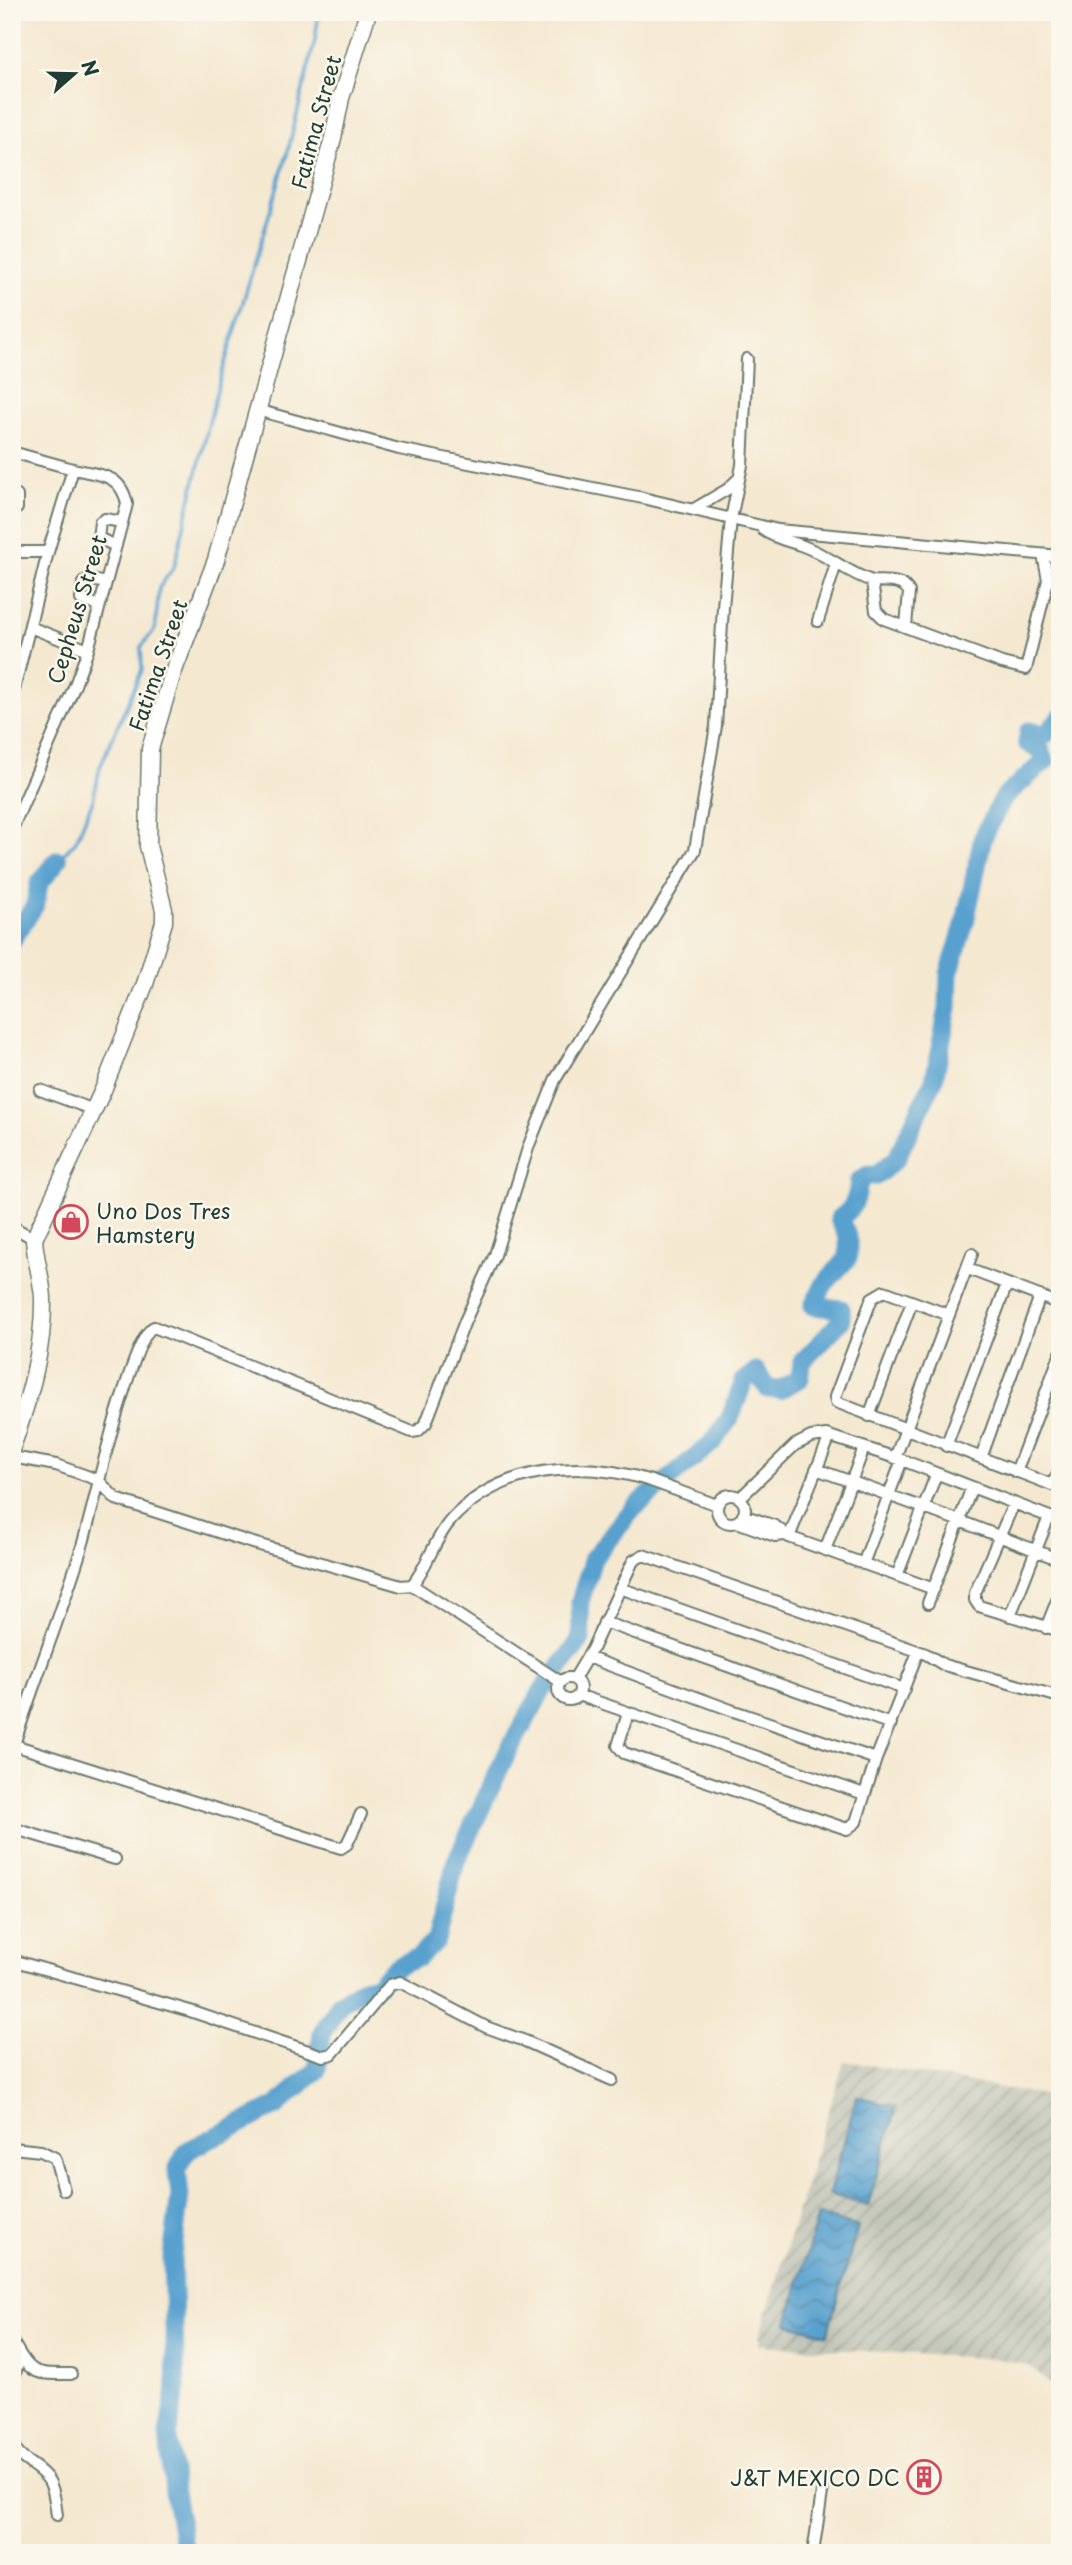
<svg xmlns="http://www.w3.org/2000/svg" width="1072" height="2565" viewBox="0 0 1072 2565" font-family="'Playpen Sans',sans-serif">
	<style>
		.industrial { fill: url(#industrial-furrows) }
		.water { fill: url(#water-waves); stroke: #3c6f82; stroke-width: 2 }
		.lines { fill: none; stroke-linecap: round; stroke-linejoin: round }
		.stream { stroke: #59a1cf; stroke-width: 3.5 }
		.river { stroke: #59a1cf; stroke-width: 19 }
		.street-casing { stroke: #6a796b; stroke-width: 14 }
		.secondary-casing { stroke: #6a796b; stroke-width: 19 }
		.street { stroke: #fff; stroke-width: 10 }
		.secondary { stroke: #fff; stroke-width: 16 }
		.labels { text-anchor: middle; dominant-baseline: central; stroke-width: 5; stroke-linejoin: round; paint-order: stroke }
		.street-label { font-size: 21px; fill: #1f3d34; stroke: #fbf7ec }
		.poi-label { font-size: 21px; fill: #1f3d34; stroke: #fbf7ec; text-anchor: start }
	</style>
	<defs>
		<pattern id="industrial-furrows" width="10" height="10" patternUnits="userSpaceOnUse" patternTransform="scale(1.75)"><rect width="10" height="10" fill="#c3c6b9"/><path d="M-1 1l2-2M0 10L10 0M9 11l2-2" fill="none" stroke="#9ea297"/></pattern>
		<pattern id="water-waves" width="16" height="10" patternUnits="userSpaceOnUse" patternTransform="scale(1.75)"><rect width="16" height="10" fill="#59a1cf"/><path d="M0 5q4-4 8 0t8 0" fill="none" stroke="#4984a9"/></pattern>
	</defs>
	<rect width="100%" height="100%" fill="#fbf7ec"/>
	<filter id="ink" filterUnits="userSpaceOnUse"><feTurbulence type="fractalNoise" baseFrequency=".0143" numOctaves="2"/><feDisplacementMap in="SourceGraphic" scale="14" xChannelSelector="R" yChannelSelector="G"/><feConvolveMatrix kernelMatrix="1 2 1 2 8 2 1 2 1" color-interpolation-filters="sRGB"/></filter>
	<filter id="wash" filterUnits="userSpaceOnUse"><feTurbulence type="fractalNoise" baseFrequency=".00686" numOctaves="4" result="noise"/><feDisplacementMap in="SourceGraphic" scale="28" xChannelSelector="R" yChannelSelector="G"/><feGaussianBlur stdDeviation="1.57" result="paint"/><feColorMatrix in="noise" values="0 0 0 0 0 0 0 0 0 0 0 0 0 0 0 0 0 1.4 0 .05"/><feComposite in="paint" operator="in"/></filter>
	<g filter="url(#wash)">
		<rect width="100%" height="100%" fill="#f4e8d0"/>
		<path class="industrial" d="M 844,2061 L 1060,2098 L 1060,2393 L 1030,2366 L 1000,2359 L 759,2345 L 760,2334 Z"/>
		<path class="water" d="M 857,2096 L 896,2107 L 868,2206 L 829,2194 Z
			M 818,2215 L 858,2227 L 827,2335 L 787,2323 Z"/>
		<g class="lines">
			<path class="stream" d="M 58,860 L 76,841 L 93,800 L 100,767 L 142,670 L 141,647 L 155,629 L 159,588 L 174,567 L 218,386 L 288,151 L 315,40 L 319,12"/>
			<path class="river" d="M 12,940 L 35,905 L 39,884 L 58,860
				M 185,2553 L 174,2492 L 168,2434 L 176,2389 L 172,2257 L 180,2195 L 177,2170 L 187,2151 L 276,2106 L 317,2070 L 322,2033 L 340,2003 L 363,1988 L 377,1985 L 397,1966 L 419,1957 L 436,1940 L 456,1861 L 506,1755 L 542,1691 L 581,1639 L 580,1602 L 593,1558 L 634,1508 L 713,1442 L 730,1418 L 744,1381 L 756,1371 L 768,1389 L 780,1390 L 800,1378 L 802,1362 L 841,1321 L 841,1309 L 813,1306 L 824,1284 L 848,1258 L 848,1237 L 839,1219 C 854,1208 857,1200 859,1181 L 868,1175 L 876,1176 L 896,1159 L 934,1080 L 948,1008 L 949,974 L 965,922 L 983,837 L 1004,797 L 1045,761 L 1041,751 L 1027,743 L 1029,731 L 1045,735 L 1060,718"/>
		</g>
	</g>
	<g filter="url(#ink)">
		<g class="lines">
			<g class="street-casing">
				<path id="street" d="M 257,410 L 399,449 L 643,498 L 778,530 L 1060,556
					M 12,452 L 73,469 L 48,552 L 12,698
					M 12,492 L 17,496 L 17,508 L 12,510
					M 694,509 L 728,489 L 739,478
					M 763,530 C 776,539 789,541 803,546 C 828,555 847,573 872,581 L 876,611 L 884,619 L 1002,663 L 1026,669 L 1048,580 L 1043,555
					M 116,546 L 98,538 L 100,522 L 105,519 L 122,522
					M 12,552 L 48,552
					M 872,581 C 884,582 903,579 909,592 L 906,626
					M 99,606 L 81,599 L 83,583 L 88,579 L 106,583
					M 818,621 L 836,564
					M 30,627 L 88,650
					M 12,829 L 75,685 L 88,650 L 127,504 C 121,473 99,475 73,469
					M 40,1090 L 94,1110
					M 12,1226 L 34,1239
					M 968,1269 L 1060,1304
					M 949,1315 L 884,1291 L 872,1298 L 835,1397 L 836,1402 L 1060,1488
					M 869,1416 L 912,1302
					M 946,1446 L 1007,1284
					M 12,1457 L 56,1465 L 98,1480 L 116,1499 L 246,1541 L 401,1586 L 412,1585 C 428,1566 434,1539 451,1520 C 501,1465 582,1459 651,1481 C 673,1489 695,1497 717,1505
					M 895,1458 L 972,1254
					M 981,1458 L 1040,1296
					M 816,1469 L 960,1521 L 1060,1560
					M 1016,1472 L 1060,1355
					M 1052,1485 L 1060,1469
					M717 1509a14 14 0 1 1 28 0a14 14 0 1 1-28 0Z
					M 740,1498 L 795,1445 L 811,1437 L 826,1435 L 902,1460 L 1060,1521
					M 1014,1503 L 975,1593 L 975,1600 L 979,1606 L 1060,1631
					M 743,1515 L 775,1526 L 789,1537 L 934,1589
					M 737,1522 L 775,1536 L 785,1535
					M 789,1537 L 830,1436
					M 825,1550 L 864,1448
					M 863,1564 L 902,1460
					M 897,1576 L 936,1475
					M 412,1585 L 561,1682
					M 620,1588 L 904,1689
					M 928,1603 L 972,1487
					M 1010,1616 L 1049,1517
					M 604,1622 L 891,1724
					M 1046,1628 L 1060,1593
					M 587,1657 L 731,1710 L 876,1759
					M558 1689a11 11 0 1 1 22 0a11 11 0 1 1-22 0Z
					M 574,1679 L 592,1649 L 633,1561 L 643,1555 L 926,1654 L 944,1665 L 1060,1697
					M 578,1695 L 864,1794
					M 628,1713 L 618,1746 L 624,1753 L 847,1829 L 856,1822 L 876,1759 L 918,1652
					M 14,1745 L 341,1848 L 347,1844 L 361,1814
					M 12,1751 C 34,1681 62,1613 83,1543 C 95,1500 104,1456 117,1413 C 122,1397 141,1331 154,1327 L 412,1432 L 418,1431 L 426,1423 L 465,1321 L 495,1255 L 529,1145 L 555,1080 L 695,850 L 716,726 L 723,607 L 731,519 L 742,465 L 747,359
					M 12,1828 L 115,1859
					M 12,1960 L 190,2011 L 323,2056 L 332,2054 L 390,1985 L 400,1982 L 486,2027 L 525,2041 L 612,2080
					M 12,2148 L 41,2151 L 55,2158 L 64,2190
					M 12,2341 C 32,2375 32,2374 71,2374
					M 12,2385 L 20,2355
					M 12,2440 C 15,2461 39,2464 49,2481 C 55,2491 55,2504 57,2515
					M 813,2553 L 824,2479"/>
			</g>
			<g class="secondary-casing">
				<path id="secondary" d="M 12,1447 C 29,1399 44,1350 43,1298 C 42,1279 35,1259 34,1239 L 103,1090 L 145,984 L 164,922 L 164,910 L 148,846 L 150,749 L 173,673 L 216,560 L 333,138 L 341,98 L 368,12"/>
			</g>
			<use href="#street" class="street"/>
			<use href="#secondary" class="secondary"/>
		</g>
	</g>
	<defs>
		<g id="shop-ring" transform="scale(1.75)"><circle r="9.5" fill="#fbf7ec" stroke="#d1495b" stroke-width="1.5"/><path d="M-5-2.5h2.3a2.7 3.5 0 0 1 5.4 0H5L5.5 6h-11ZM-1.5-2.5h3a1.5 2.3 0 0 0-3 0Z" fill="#d1495b"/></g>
		<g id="building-ring" transform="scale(1.75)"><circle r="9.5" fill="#fbf7ec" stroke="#d1495b" stroke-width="1.5"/><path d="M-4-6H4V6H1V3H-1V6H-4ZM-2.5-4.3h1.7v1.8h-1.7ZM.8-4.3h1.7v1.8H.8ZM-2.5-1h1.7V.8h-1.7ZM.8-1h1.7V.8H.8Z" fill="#d1495b"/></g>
	</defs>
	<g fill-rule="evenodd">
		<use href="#shop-ring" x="71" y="1222"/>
		<use href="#building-ring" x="924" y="2477"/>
	</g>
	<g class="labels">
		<g class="street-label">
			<text transform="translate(315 122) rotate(-75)">Fatima Street</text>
			<text transform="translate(76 609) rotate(-73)">Cepheus Street</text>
			<text transform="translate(157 665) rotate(-71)">Fatima Street</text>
		</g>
		<g class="poi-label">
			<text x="96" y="1210">Uno Dos Tres<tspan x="96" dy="24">Hamstery</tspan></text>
			<text x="900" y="2477" text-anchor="end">J&amp;T MEXICO DC</text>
		</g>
	</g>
	<rect width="1072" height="2565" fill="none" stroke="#fbf7ec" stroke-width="42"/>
	<g transform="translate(74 74) rotate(70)" stroke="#fbf7ec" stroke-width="5" paint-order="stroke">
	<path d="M0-5L12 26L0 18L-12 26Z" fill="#1f3d34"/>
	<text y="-10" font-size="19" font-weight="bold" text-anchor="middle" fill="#1f3d34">N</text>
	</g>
</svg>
